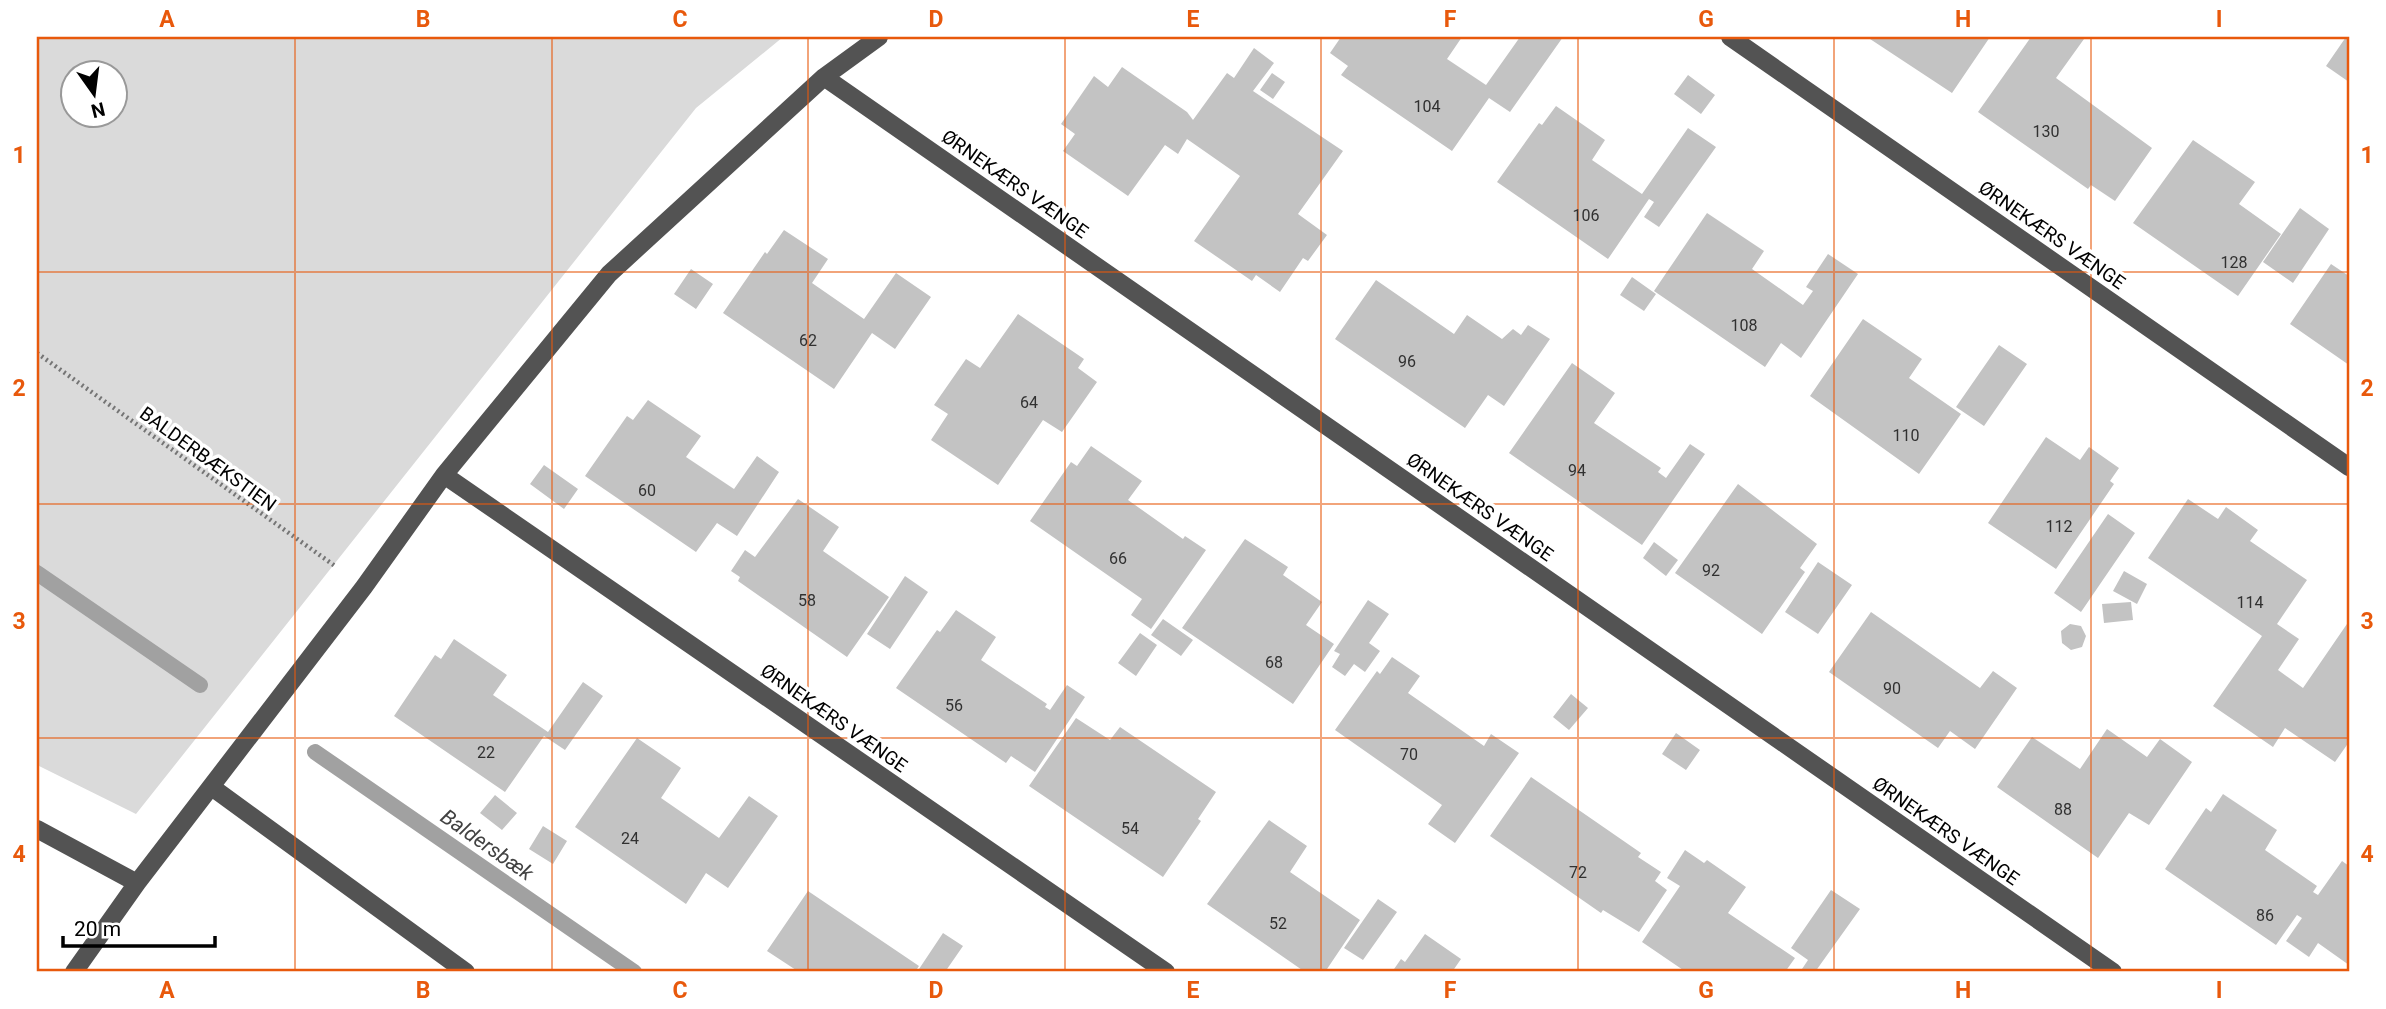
<svg xmlns="http://www.w3.org/2000/svg" width="2386" height="1009" viewBox="0 0 2386 1009" font-family="Roboto,sans-serif">
	<style>
		.green { fill: #dadada; fill-rule: evenodd }
		.lines { fill: none; stroke-linecap: round; stroke-linejoin: round }
		.stream { stroke: #a1a1a1; stroke-width: 16 }
		.building { fill: #c3c3c3 }
		.path { stroke: #757575; stroke-width: 4.5; stroke-dasharray: 2 3.5; stroke-linecap: butt }
		.minor { stroke: #535353; stroke-width: 18 }
		.grid { fill: none; stroke: #e8590c; stroke-width: 2; stroke-opacity: 0.55 }
		.labels { text-anchor: middle; dominant-baseline: central; stroke-width: 7; stroke-linejoin: round; paint-order: stroke }
		.number-label { font-size: 16px; fill: #313131 }
		.street-label { font-size: 19px; fill: #000; stroke: #fff }
		.water-label { font-size: 21px; font-style: italic; fill: #424242; stroke: #fff }
		.neatline { fill: none; stroke: #e8590c; stroke-width: 2.5 }
		.grid-label { font-size: 23px; text-anchor: middle; font-weight: bold; fill: #e8590c }
	</style>
	<rect width="100%" height="100%" fill="#fff"/>
	<path class="green" d="M 37,37 L 783,37 L 696,108 L 136,814 L 37,765 ZM 74,74 L 116,74 L 116,116 L 74,116 Z"/>
	<g class="lines">
		<path class="stream" d="M 37,573 L 200,685
			M 315,752 L 634,972"/>
	</g>
	<path class="building" d="M 1341,37 L 1462,37 L 1447,59 L 1486,85 L 1520,37 L 1563,37 L 1510,112 L 1489,98 L 1452,151 L 1341,75 L 1348,66 L 1330,53 Z
		M 1867,37 L 1990,37 L 1952,93 Z
		M 2031,37 L 2084,39 L 2056,78 L 2152,148 L 2115,201 L 2091,185 L 2088,189 L 1978,112 Z
		M 2346,37 L 2349,37 L 2349,82 L 2326,66 Z
		M 1254,48 L 1274,63 L 1253,91 L 1343,151 L 1298,214 L 1327,235 L 1308,261 L 1303,258 L 1280,292 L 1256,275 L 1252,281 L 1194,241 L 1240,176 L 1187,139 L 1178,154 L 1165,145 L 1128,196 L 1063,151 L 1075,134 L 1061,124 L 1094,76 L 1108,87 L 1122,67 L 1187,112 L 1193,120 L 1227,73 L 1234,78 Z
		M 1272,73 L 1285,82 L 1273,99 L 1260,90 Z
		M 1688,75 L 1715,95 L 1701,114 L 1674,94 Z
		M 1556,106 L 1605,140 L 1592,160 L 1642,194 L 1688,128 L 1716,147 L 1659,227 L 1644,217 L 1654,202 L 1649,199 L 1608,259 L 1497,182 L 1539,123 L 1542,125 Z
		M 2193,140 L 2255,182 L 2239,204 L 2281,234 L 2238,296 L 2133,223 Z
		M 2300,208 L 2329,229 L 2293,283 L 2263,262 Z
		M 1707,213 L 1764,251 L 1752,269 L 1803,305 L 1813,291 L 1806,287 L 1828,254 L 1858,274 L 1801,358 L 1781,343 L 1765,367 L 1654,291 Z
		M 784,230 L 828,259 L 812,283 L 864,319 L 896,273 L 931,297 L 895,349 L 872,333 L 834,389 L 723,313 L 765,252 L 767,254 Z
		M 2331,264 L 2349,276 L 2349,365 L 2290,324 Z
		M 691,269 L 713,284 L 696,309 L 674,294 Z
		M 1632,277 L 1656,294 L 1644,311 L 1620,295 Z
		M 1376,280 L 1454,334 L 1467,315 L 1502,339 L 1513,329 L 1521,335 L 1528,325 L 1550,339 L 1504,406 L 1488,395 L 1465,428 L 1335,339 Z
		M 1018,314 L 1084,359 L 1078,368 L 1097,382 L 1062,432 L 1043,420 L 998,485 L 931,440 L 948,414 L 934,405 L 966,359 L 980,368 Z
		M 1863,319 L 1922,359 L 1909,378 L 1961,414 L 1919,474 L 1810,396 Z
		M 1999,345 L 2027,364 L 1984,426 L 1956,407 Z
		M 1572,363 L 1615,393 L 1594,423 L 1661,468 L 1658,472 L 1666,478 L 1690,444 L 1705,454 L 1642,545 L 1509,453 Z
		M 648,400 L 701,436 L 686,457 L 734,489 L 757,456 L 779,472 L 737,536 L 717,523 L 696,552 L 585,476 L 627,416 L 633,420 Z
		M 2046,437 L 2080,460 L 2089,447 L 2119,468 L 2110,481 L 2114,484 L 2056,569 L 1988,523 Z
		M 1091,446 L 1142,481 L 1128,500 L 1183,539 L 1185,536 L 1206,550 L 1151,629 L 1131,615 L 1142,599 L 1030,521 L 1071,462 L 1077,466 Z
		M 544,465 L 578,489 L 564,509 L 530,484 Z
		M 1738,484 L 1817,544 L 1800,568 L 1805,572 L 1762,634 L 1675,573 Z
		M 798,499 L 839,527 L 823,551 L 889,597 L 847,657 L 738,581 L 740,577 L 731,571 L 745,550 L 755,557 Z
		M 2188,499 L 2218,519 L 2226,507 L 2258,530 L 2250,541 L 2307,580 L 2277,624 L 2299,639 L 2278,670 L 2303,688 L 2349,621 L 2349,742 L 2335,762 L 2285,728 L 2273,747 L 2213,706 L 2262,636 L 2148,558 Z
		M 2108,514 L 2135,533 L 2081,612 L 2054,593 Z
		M 1245,539 L 1288,567 L 1283,575 L 1322,602 L 1306,625 L 1334,644 L 1293,704 L 1182,628 Z
		M 1654,542 L 1678,560 L 1666,576 L 1643,558 Z
		M 1818,562 L 1852,585 L 1818,634 L 1785,612 Z
		M 2124,571 L 2147,584 L 2137,604 L 2113,591 Z
		M 905,576 L 928,592 L 890,649 L 867,634 Z
		M 1368,600 L 1389,614 L 1369,643 L 1380,651 L 1365,672 L 1354,664 L 1345,676 L 1332,667 L 1340,654 L 1334,651 Z
		M 2131,602 L 2133,620 L 2104,623 L 2102,604 Z
		M 956,610 L 996,637 L 981,660 L 1047,704 L 1045,707 L 1050,710 L 1067,685 L 1085,697 L 1035,772 L 1011,756 L 1006,763 L 896,688 L 937,630 L 940,632 Z
		M 1871,612 L 1980,688 L 1993,671 L 2017,688 L 1975,749 L 1950,731 L 1938,748 L 1829,672 Z
		M 1163,619 L 1193,640 L 1181,656 L 1151,635 Z
		M 2070,624 L 2081,626 L 2086,636 L 2082,647 L 2071,650 L 2062,643 L 2061,631 Z
		M 1140,633 L 1157,645 L 1136,676 L 1118,663 Z
		M 454,639 L 507,675 L 493,695 L 548,732 L 583,682 L 603,696 L 565,750 L 544,736 L 505,792 L 394,716 L 435,655 L 441,659 Z
		M 1392,657 L 1420,676 L 1408,693 L 1484,746 L 1491,734 L 1519,753 L 1455,843 L 1428,824 L 1442,805 L 1335,730 L 1377,671 L 1380,674 Z
		M 1571,694 L 1588,708 L 1569,730 L 1553,717 Z
		M 1076,718 L 1110,740 L 1120,727 L 1216,792 L 1198,819 L 1201,821 L 1163,877 L 1029,786 Z
		M 2107,729 L 2147,757 L 2160,739 L 2192,762 L 2149,825 L 2129,813 L 2098,858 L 1997,787 L 2032,737 L 2080,769 Z
		M 1676,733 L 1700,750 L 1686,770 L 1662,754 Z
		M 637,738 L 681,768 L 661,798 L 719,838 L 749,796 L 778,816 L 728,888 L 706,873 L 686,904 L 575,827 Z
		M 1531,777 L 1641,853 L 1638,857 L 1661,872 L 1655,881 L 1667,890 L 1639,932 L 1603,910 L 1601,913 L 1490,836 Z
		M 2223,794 L 2277,830 L 2265,850 L 2317,886 L 2313,892 L 2318,895 L 2342,861 L 2349,866 L 2349,965 L 2318,943 L 2309,957 L 2286,941 L 2302,918 L 2297,915 L 2276,945 L 2165,869 L 2206,808 L 2211,812 Z
		M 495,795 L 517,813 L 502,830 L 480,813 Z
		M 1269,820 L 1307,846 L 1290,872 L 1360,920 L 1325,972 L 1305,972 L 1207,904 Z
		M 543,826 L 567,841 L 553,864 L 529,849 Z
		M 1685,850 L 1704,863 L 1707,860 L 1746,887 L 1728,913 L 1795,958 L 1785,972 L 1686,972 L 1642,942 L 1680,886 L 1667,878 Z
		M 1831,890 L 1860,909 L 1815,972 L 1800,972 L 1808,960 L 1791,948 Z
		M 808,891 L 919,966 L 915,972 L 799,972 L 767,951 Z
		M 1378,899 L 1397,912 L 1363,960 L 1344,948 Z
		M 943,933 L 963,946 L 945,972 L 917,972 Z
		M 1425,934 L 1461,959 L 1452,972 L 1392,972 L 1401,959 L 1405,962 Z"/>
	<g class="lines">
		<path class="path" d="M 37,353 L 335,566"/>
		<path class="minor" d="M 1730,37 L 2349,467
			M 824,77 L 2113,972
			M 444,475 L 1166,972
			M 213,788 L 466,972
			M 37,829 L 137,883
			M 74,972 L 137,883 L 364,587 L 444,475 L 609,274 L 824,77 L 879,37"/>
	</g>
	<path class="grid" d="M 295,37 L 295,972M 552,37 L 552,972M 808,37 L 808,972M 1065,37 L 1065,972M 1321,37 L 1321,972M 1578,37 L 1578,972M 1834,37 L 1834,972M 2091,37 L 2091,972M 37,272 L 2349,272M 37,504 L 2349,504M 37,738 L 2349,738"/>
	<g class="labels">
		<g class="number-label">
			<text x="1427" y="106">104</text>
			<text x="2046" y="131">130</text>
			<text x="1586" y="215">106</text>
			<text x="2234" y="262">128</text>
			<text x="1744" y="325">108</text>
			<text x="808" y="340">62</text>
			<text x="1407" y="361">96</text>
			<text x="1029" y="402">64</text>
			<text x="1906" y="435">110</text>
			<text x="1577" y="470">94</text>
			<text x="647" y="490">60</text>
			<text x="2059" y="526">112</text>
			<text x="1118" y="558">66</text>
			<text x="1711" y="570">92</text>
			<text x="807" y="600">58</text>
			<text x="2250" y="602">114</text>
			<text x="1274" y="662">68</text>
			<text x="1892" y="688">90</text>
			<text x="954" y="705">56</text>
			<text x="486" y="752">22</text>
			<text x="1409" y="754">70</text>
			<text x="2063" y="809">88</text>
			<text x="1130" y="828">54</text>
			<text x="630" y="838">24</text>
			<text x="1578" y="872">72</text>
			<text x="2265" y="915">86</text>
			<text x="1278" y="923">52</text>
		</g>
		<g class="street-label">
			<text transform="translate(1015 184) rotate(35)">ØRNEKÆRS VÆNGE</text>
			<text transform="translate(2052 235) rotate(35)">ØRNEKÆRS VÆNGE</text>
			<text transform="translate(208 459) rotate(36)">BALDERBÆKSTIEN</text>
			<text transform="translate(1480 507) rotate(35)">ØRNEKÆRS VÆNGE</text>
			<text transform="translate(834 718) rotate(35)">ØRNEKÆRS VÆNGE</text>
			<text transform="translate(1946 831) rotate(35)">ØRNEKÆRS VÆNGE</text>
		</g>
		<g class="water-label">
			<text transform="translate(487 845) rotate(35)">Baldersbæk</text>
		</g>
	</g>
	<rect width="2386" height="1009" fill="none" stroke="#ffffff" stroke-width="77"/>
	<g transform="translate(94 94) rotate(166)"><circle r="33" fill="#ffffff" stroke="#999999" stroke-width="2"/>
	<path d="M0-5L12 26L0 18L-12 26Z" fill="#000000"/>
	<text y="-10" font-size="19" font-weight="bold" text-anchor="middle" fill="#000000">N</text>
	</g>
	<path d="M63 936v10h152v-10" fill="none" stroke="#000000" stroke-width="3.5"/>
	<text x="74" y="936" font-size="21" fill="#000000" stroke="#ffffff" stroke-width="5" paint-order="stroke">20 m</text>
	<rect x="38" y="38" width="2310" height="932" class="neatline"/>
	<g class="grid-label">
		<text x="167" y="27">A</text>
		<text x="423" y="27">B</text>
		<text x="680" y="27">C</text>
		<text x="936" y="27">D</text>
		<text x="1193" y="27">E</text>
		<text x="1450" y="27">F</text>
		<text x="1706" y="27">G</text>
		<text x="1963" y="27">H</text>
		<text x="2219" y="27">I</text>
		<text x="19" y="163">1</text>
		<text x="2367" y="163">1</text>
		<text x="19" y="396">2</text>
		<text x="2367" y="396">2</text>
		<text x="19" y="629">3</text>
		<text x="2367" y="629">3</text>
		<text x="19" y="862">4</text>
		<text x="2367" y="862">4</text>
		<text x="167" y="998">A</text>
		<text x="423" y="998">B</text>
		<text x="680" y="998">C</text>
		<text x="936" y="998">D</text>
		<text x="1193" y="998">E</text>
		<text x="1450" y="998">F</text>
		<text x="1706" y="998">G</text>
		<text x="1963" y="998">H</text>
		<text x="2219" y="998">I</text>
	</g>
</svg>
